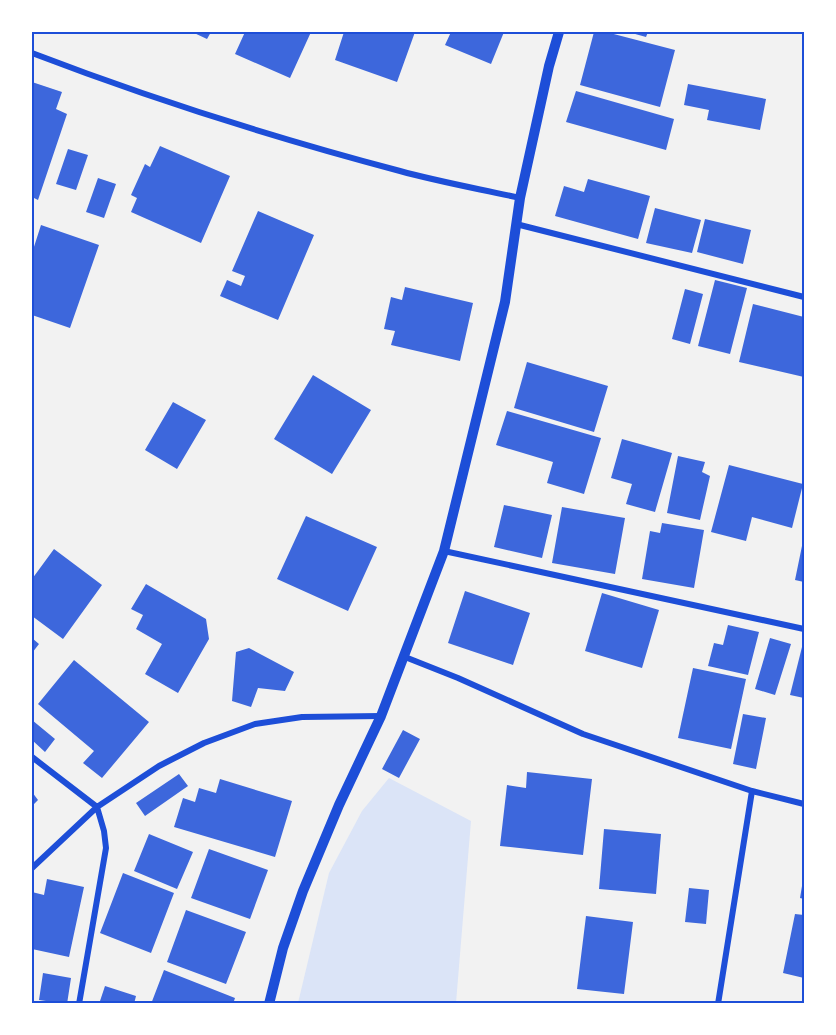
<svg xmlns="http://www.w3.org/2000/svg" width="836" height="1035" viewBox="0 0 836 1035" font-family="'Open Sans',sans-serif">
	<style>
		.green { fill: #dbe4f7 }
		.building { fill: #3d67dc }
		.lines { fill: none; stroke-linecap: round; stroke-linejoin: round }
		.minor { stroke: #1d4ed8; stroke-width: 6 }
		.tertiary { stroke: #1d4ed8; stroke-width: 10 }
		.neatline { fill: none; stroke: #1d4ed8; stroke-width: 2 }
	</style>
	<rect width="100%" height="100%" fill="#f2f2f2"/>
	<path class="green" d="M 389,778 L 471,821 L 456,1003 L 298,1003 L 329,873 L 362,811 Z"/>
	<path class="building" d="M 192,32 L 211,32 L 207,39 Z
		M 245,32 L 311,32 L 290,78 L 235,54 Z
		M 344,32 L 415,32 L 397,82 L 335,60 Z
		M 451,32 L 504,32 L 491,64 L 445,45 Z
		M 594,32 L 606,32 L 675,50 L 660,107 L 580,85 Z
		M 628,32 L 648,32 L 646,37 Z
		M 32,82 L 62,92 L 56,109 L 67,114 L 38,200 L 32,197 Z
		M 688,84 L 766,99 L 760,130 L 707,120 L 709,110 L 684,105 Z
		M 576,91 L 674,119 L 666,150 L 566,122 Z
		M 160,146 L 230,176 L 201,243 L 131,212 L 137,198 L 131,195 L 145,164 L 150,167 Z
		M 68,149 L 88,155 L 76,190 L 56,184 Z
		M 98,178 L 116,184 L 104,218 L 86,212 Z
		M 588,179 L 650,196 L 638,239 L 555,216 L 564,186 L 584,192 Z
		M 655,208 L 701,220 L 692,253 L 646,243 Z
		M 258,211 L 314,235 L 278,320 L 220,296 L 227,280 L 241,286 L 245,276 L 232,271 Z
		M 705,219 L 751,230 L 743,264 L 697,252 Z
		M 41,225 L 99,245 L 70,328 L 32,315 L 32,253 Z
		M 715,280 L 747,288 L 730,354 L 698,346 Z
		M 405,287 L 473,303 L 460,361 L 391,345 L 395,331 L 384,329 L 391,297 L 402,300 Z
		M 685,289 L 703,294 L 690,344 L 672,339 Z
		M 753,304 L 804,317 L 804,377 L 739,362 Z
		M 527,362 L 608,386 L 594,432 L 514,408 Z
		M 313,375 L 371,410 L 332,474 L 274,439 Z
		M 173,402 L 206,420 L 177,469 L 145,450 Z
		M 507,411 L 601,438 L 584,494 L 547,483 L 553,462 L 496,445 Z
		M 622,439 L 672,453 L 655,512 L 626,504 L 632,484 L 611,478 Z
		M 678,456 L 705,462 L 702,472 L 710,476 L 700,520 L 667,513 Z
		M 729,465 L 803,484 L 792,528 L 752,517 L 746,541 L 711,532 Z
		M 504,505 L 552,515 L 542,558 L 494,547 Z
		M 562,507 L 625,518 L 615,574 L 552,563 Z
		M 306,516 L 377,547 L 348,611 L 277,579 Z
		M 662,523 L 704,530 L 694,588 L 642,579 L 650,531 L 660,533 Z
		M 803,541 L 804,541 L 804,582 L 795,580 Z
		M 54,549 L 102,585 L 63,639 L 32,616 L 32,579 Z
		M 146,584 L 206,619 L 209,639 L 178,693 L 145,674 L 162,644 L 136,629 L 143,615 L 131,609 Z
		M 465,591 L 530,613 L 513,665 L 448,643 Z
		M 602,593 L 659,610 L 642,668 L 585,651 Z
		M 728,625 L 759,632 L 748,675 L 708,666 L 714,643 L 723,645 Z
		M 32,638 L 39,644 L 32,653 Z
		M 770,638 L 791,644 L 775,695 L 755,689 Z
		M 802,647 L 804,647 L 804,698 L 790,695 Z
		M 249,648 L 294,672 L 285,691 L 258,688 L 251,707 L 232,701 L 236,652 Z
		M 74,660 L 149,722 L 102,778 L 83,763 L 94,751 L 38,704 Z
		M 693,668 L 746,679 L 731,749 L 678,738 Z
		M 743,714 L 766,718 L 756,769 L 733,764 Z
		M 32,720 L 55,739 L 45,752 L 32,740 Z
		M 403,730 L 420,739 L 399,778 L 382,769 Z
		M 527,772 L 592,779 L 583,855 L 500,846 L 507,785 L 526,788 Z
		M 179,774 L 188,786 L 145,816 L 136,803 Z
		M 220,779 L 292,801 L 275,857 L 174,827 L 183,798 L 195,802 L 199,788 L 216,793 Z
		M 32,792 L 38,800 L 32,806 Z
		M 604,829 L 661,834 L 656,894 L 599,889 Z
		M 149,834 L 193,852 L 177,889 L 134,871 Z
		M 209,849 L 268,870 L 250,919 L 191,898 Z
		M 123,873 L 174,893 L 151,953 L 100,933 Z
		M 47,879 L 84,887 L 69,957 L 32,949 L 32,892 L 44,895 Z
		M 803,880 L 804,881 L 804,899 L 800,898 Z
		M 689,888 L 709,890 L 706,924 L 685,922 Z
		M 186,910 L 246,932 L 226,984 L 167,962 Z
		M 795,914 L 804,915 L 804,978 L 783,973 Z
		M 586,916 L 633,922 L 624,994 L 577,989 Z
		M 164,970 L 235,998 L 233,1004 L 151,1004 Z
		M 43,973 L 71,978 L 67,1004 L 39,1000 Z
		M 105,986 L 136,996 L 134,1004 L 99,1004 Z"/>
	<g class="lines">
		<path class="minor" d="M 32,53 C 152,99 275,138 400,171 C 440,182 480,189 520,198
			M 516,224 L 804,297
			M 444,551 L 804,629
			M 405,657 L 458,678 L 583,734 L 752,791 L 804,804
			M 32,757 L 97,807 L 104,831 L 106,848 L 79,1004
			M 32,868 L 97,807 L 159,766 L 204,743 L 255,724 L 302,717 L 381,716
			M 718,1004 L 752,791"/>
		<path class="tertiary" d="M 269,1004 L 283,948 L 303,891 L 339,805 L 381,716 L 444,551 L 505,302 L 520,198 L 549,66 L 559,32"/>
	</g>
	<rect width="836" height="1035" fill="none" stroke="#ffffff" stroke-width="66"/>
	<rect x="33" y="33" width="770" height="969" class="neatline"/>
</svg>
